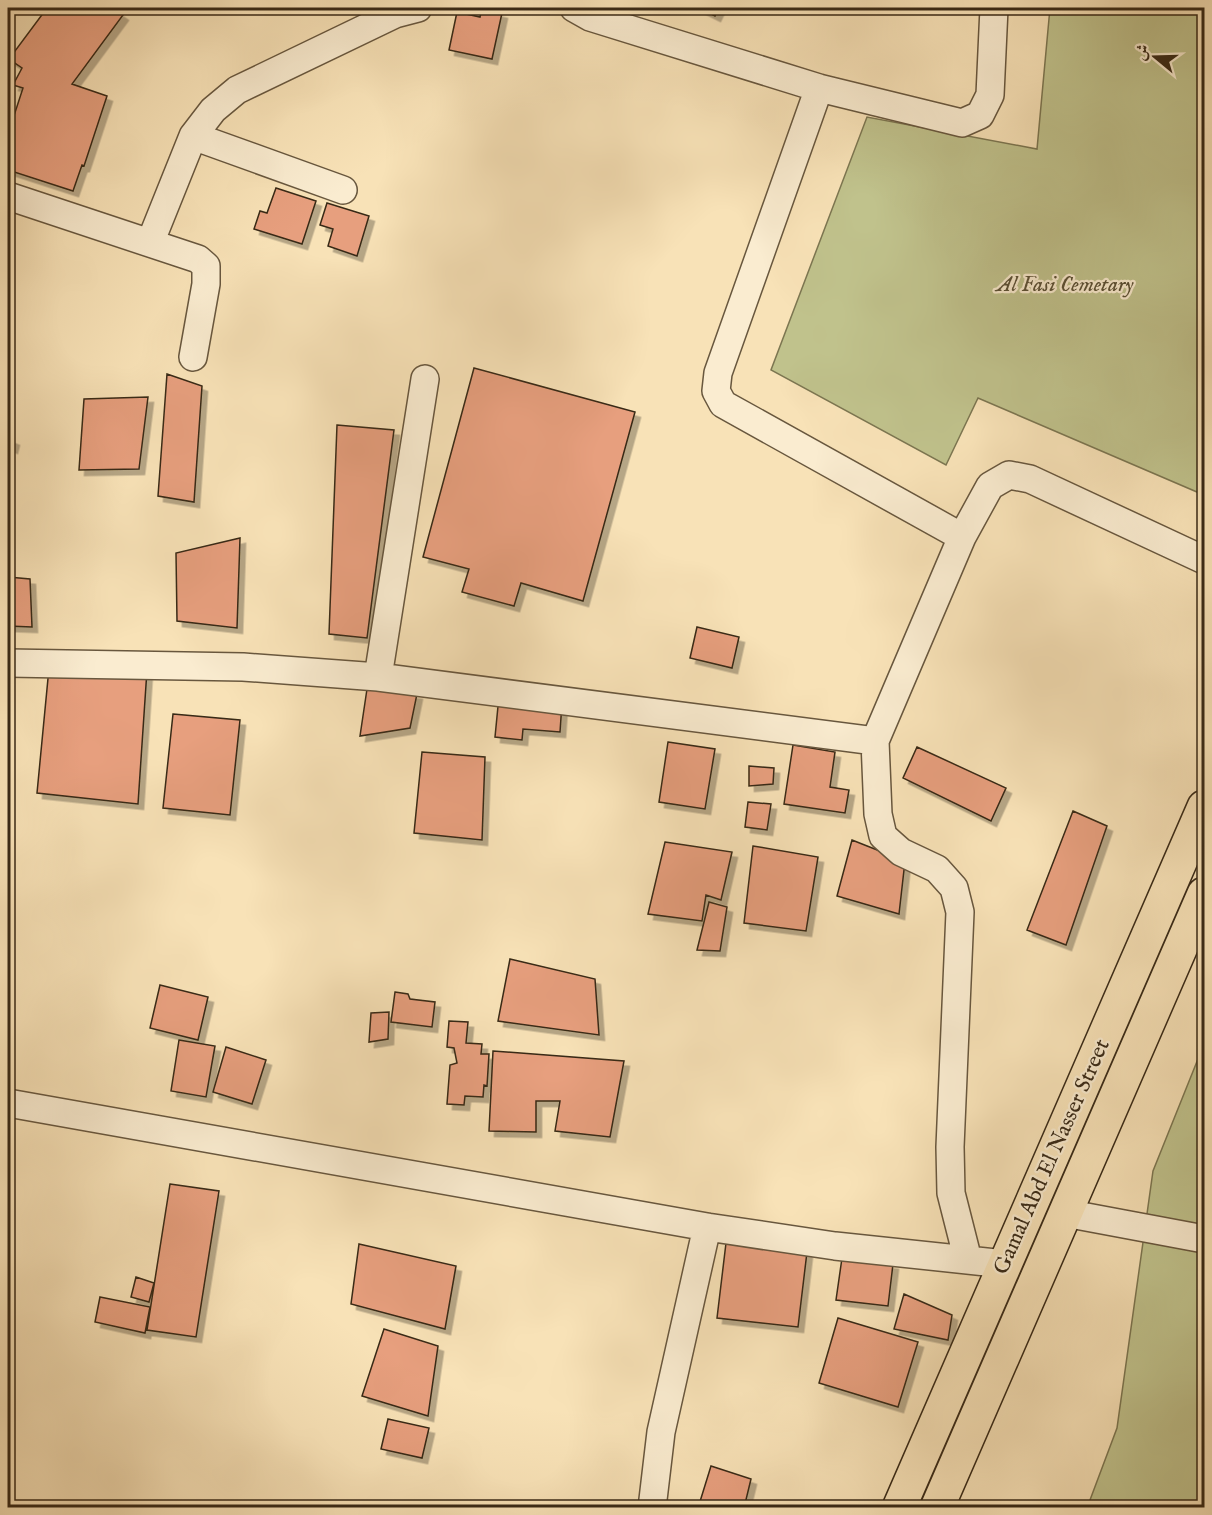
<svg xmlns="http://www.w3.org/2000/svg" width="1212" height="1515" viewBox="0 0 1212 1515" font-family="'IM FELL English',Amiri,serif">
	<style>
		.green { fill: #c0c28c; stroke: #7c7651; stroke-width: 1.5 }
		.building { fill: #e79f7e; stroke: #382916; stroke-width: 1.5; filter: url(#shadow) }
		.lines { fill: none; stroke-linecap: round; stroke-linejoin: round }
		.street-casing { stroke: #68573e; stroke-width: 30 }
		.primary-casing { stroke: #382916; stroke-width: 36 }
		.street { stroke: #faecd0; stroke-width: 27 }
		.primary { stroke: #f8e2b7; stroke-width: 33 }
		.labels { text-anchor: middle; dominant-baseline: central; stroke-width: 4.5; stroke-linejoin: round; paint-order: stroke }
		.park-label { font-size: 22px; font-style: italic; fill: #5a4f34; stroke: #faecd0 }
		.street-label { font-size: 22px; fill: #382916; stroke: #faecd0 }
	</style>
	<defs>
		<filter id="shadow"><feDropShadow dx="5.5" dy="5.5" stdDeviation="0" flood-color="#0004"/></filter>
	</defs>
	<rect width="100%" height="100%" fill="#f8e2b7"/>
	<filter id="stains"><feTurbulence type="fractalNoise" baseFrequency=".00333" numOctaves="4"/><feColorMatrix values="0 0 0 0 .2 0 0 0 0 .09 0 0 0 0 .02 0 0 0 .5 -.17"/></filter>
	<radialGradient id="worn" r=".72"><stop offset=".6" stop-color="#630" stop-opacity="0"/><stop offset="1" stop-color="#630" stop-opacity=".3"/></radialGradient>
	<path class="green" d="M 1050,8 L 1204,8 L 1204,495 L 978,398 L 946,465 L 771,370 L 867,117 L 1037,149 Z
		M 1204,1044 L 1204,1507 L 1087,1508 L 1117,1428 L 1153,1171 Z"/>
	<path class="building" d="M 47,8 L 113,8 L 123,15 L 72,84 L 107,96 L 84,166 L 82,165 L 73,191 L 8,170 L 8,134 L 23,88 L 13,85 L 22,68 L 9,59 Z
		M 482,8 L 502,13 L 492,59 L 449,50 L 457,12 L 480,17 Z
		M 699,8 L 719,8 L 715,16 Z
		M 276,188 L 316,201 L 302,244 L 254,229 L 260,211 L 267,213 Z
		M 327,203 L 369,216 L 357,256 L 328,246 L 333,229 L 320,225 Z
		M 474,368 L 635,412 L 583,601 L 521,583 L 514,606 L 462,592 L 469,569 L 423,557 Z
		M 167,374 L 202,386 L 194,502 L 158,496 Z
		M 148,397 L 139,469 L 79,470 L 84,399 Z
		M 337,425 L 394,430 L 367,638 L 329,634 Z
		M 9,438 L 14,440 L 12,448 L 8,446 Z
		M 240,538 L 237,628 L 177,621 L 176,553 Z
		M 8,577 L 30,579 L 32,627 L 8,626 Z
		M 697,627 L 739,637 L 732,668 L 690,658 Z
		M 49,668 L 147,670 L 138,804 L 37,793 Z
		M 367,689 L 417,694 L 410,728 L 360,736 Z
		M 499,696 L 562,703 L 560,732 L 523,729 L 522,740 L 495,737 Z
		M 173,714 L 240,720 L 230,815 L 163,808 Z
		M 668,742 L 715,749 L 705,809 L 659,802 Z
		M 793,745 L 835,752 L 830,787 L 849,790 L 845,813 L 784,804 Z
		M 917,747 L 1006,788 L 991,821 L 903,778 Z
		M 422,752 L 485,757 L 482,840 L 414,833 Z
		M 749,766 L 774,768 L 773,784 L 749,786 Z
		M 748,802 L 771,804 L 767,830 L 745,827 Z
		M 1073,811 L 1107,826 L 1066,945 L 1027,930 Z
		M 852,840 L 905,861 L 899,914 L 837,896 Z
		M 665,842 L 732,852 L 721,900 L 706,895 L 702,921 L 648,914 Z
		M 753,846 L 818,857 L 806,931 L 744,923 Z
		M 709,902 L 727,907 L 720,951 L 697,950 Z
		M 510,959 L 595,979 L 599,1035 L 498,1021 Z
		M 160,985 L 208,997 L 198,1040 L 150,1028 Z
		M 395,992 L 408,994 L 410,999 L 435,1002 L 432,1027 L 391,1022 Z
		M 389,1012 L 388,1039 L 369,1042 L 371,1013 Z
		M 449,1021 L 468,1022 L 466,1043 L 482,1044 L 481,1054 L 489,1054 L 487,1086 L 484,1085 L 483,1097 L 465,1096 L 464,1105 L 447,1104 L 450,1065 L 457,1063 L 454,1048 L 447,1047 Z
		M 179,1040 L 215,1046 L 206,1097 L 171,1091 Z
		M 226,1047 L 266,1060 L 252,1104 L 213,1092 Z
		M 493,1051 L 624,1061 L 610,1137 L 555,1131 L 560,1101 L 536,1101 L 536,1132 L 489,1131 Z
		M 170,1184 L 219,1191 L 196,1337 L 147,1330 Z
		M 726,1243 L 807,1252 L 798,1327 L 717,1318 Z
		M 359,1244 L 456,1266 L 445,1329 L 351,1304 Z
		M 842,1258 L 893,1264 L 888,1306 L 836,1300 Z
		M 136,1277 L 154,1283 L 149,1302 L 131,1297 Z
		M 904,1294 L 952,1315 L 948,1340 L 894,1329 Z
		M 100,1297 L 150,1307 L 145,1333 L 95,1322 Z
		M 838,1318 L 918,1342 L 898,1407 L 819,1383 Z
		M 384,1329 L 438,1346 L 428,1416 L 362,1396 Z
		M 388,1419 L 429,1428 L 422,1458 L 381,1449 Z
		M 711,1466 L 751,1479 L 744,1508 L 698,1508 Z"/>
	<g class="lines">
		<g class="street-casing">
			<path id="street" d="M 574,8 L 590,17 L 819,88 L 962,123 L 980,115 L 990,95 L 994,8
				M 819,88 L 718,373 L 716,391 L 723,404 L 962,537
				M 193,136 L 343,190
				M 8,196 L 198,259 L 206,266 L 206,284 L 193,357
				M 150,243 L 193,136 L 213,110 L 237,90 L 395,14 L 418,8
				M 8,663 L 243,667 L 378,677 L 875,741
				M 378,677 L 425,379
				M 8,1103 L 707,1227 L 835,1246 L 1005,1264
				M 1065,1213 L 1204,1239
				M 968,1260 L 951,1193 L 950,1147 L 960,912 L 954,888 L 937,869 L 901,852 L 883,836 L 878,814 L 875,741 L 962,537 L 990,486 L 1009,475 L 1030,479 L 1204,560
				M 652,1508 L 661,1432 L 707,1227"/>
		</g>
		<g class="primary-casing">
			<path id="primary" d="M 899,1508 L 1204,807
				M 937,1508 L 1204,894"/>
		</g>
		<use href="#street" class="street"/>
		<use href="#primary" class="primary"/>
	</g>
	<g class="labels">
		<g class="park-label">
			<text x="1065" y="285">Al Fasi Cemetary</text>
		</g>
		<g class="street-label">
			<text transform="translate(1052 1157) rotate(-66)">Gamal Abd El Nasser Street</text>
		</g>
	</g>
	<rect width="1212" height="1515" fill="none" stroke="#f8e2b7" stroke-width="30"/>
	<rect x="9" y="9" width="1194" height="1497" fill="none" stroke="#382916" stroke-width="3"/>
	<rect x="15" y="15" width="1182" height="1485" fill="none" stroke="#382916" stroke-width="1.5"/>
	<g transform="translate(1155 57) rotate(289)" stroke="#faecd0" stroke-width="4.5" paint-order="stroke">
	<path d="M0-4.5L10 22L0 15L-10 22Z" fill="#382916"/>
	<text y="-9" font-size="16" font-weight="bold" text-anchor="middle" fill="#382916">ش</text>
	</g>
	<rect width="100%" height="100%" filter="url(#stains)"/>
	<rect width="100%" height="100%" fill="url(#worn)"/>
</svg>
